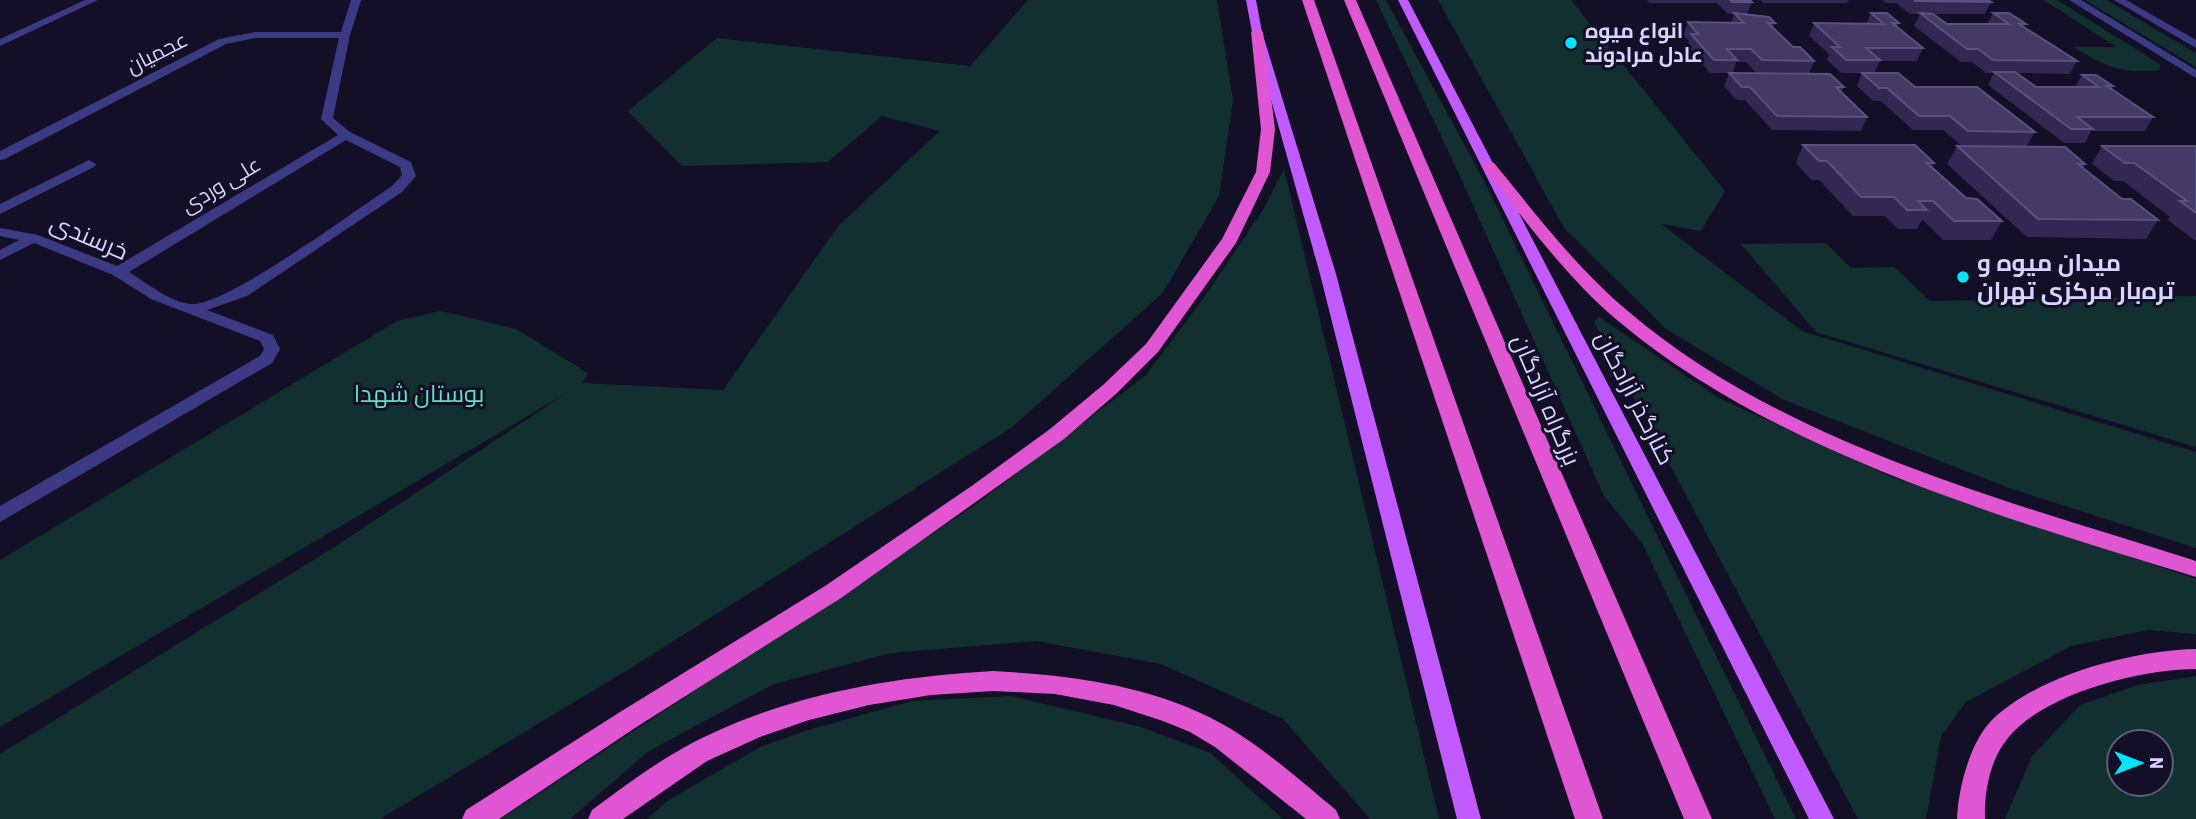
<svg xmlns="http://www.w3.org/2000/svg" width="2196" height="819" viewBox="0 0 2196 819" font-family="'Roboto Condensed',Cairo,sans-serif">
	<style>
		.green { fill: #12302f; fill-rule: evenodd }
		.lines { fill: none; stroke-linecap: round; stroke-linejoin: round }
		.minor { fill: #3d3a85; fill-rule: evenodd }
		.tertiary { fill: #3d3a85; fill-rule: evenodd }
		.primary { fill: #c25bff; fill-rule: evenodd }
		.trunk { fill: #e055d1; fill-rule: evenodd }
		.wall { fill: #312854; fill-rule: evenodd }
		.building { fill: #433a66; stroke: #5a527e; stroke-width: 2 }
		.poi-dot { fill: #00e5ff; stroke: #130f26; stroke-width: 2.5 }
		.labels { text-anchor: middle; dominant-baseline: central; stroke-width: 6; stroke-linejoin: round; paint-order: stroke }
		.far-poi-label { font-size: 21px; font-weight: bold; fill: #d9d4ff; stroke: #130f26; text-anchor: start }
		.far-street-label { font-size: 21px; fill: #d9d4ff; stroke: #130f26 }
		.street-label { font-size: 24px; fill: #d9d4ff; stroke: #130f26 }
		.poi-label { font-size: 24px; font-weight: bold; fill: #d9d4ff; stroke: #130f26; text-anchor: start }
		.park-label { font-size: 24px; fill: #5fe0c0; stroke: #130f26 }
	</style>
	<rect width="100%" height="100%" fill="#130f26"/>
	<path class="green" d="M 1028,0 L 1217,0 L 1233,100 L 1219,196 L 1163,293 L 1011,428 L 626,671 L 380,819 L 0,819 L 0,754 L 336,546 L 565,394 L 0,727 L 0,560 L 397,321 L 441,311 L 516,329 L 588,373 L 582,383 L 723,390 L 838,226 L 940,131 L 882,116 L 828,162 L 682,166 L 628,111 L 717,38 L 970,66 Z
		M 1376,0 L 1386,0 L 1483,179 L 1796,819 L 1775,819 L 1642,543 L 1604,496 L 1453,161 Z
		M 1438,0 L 1571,0 L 1725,191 L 1701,231 L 1661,224 L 1802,331 L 2196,452 L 2196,548 L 2009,488 L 1784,400 L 1666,329 L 1564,228 Z
		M 2044,0 L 2057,0 L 2160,64 L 2159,70 C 2120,74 2106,67 2074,47 L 2116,47 Z
		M 2085,0 L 2106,0 L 2196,53 L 2196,67 Z
		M 1284,169 L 1439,819 L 1370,819 L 1283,719 L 1161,664 L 1036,641 L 891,653 L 774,684 L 649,751 L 570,819 L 501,819 L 974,506 L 1146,375 L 1205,296 L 1264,208 Z
		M 1826,243 L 1851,268 L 1894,267 L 1930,301 L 2196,296 L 2196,447 L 1816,332 L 1741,244 Z
		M 1599,317 L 1719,398 L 1889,476 L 2196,579 L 2196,634 L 2148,630 L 2071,646 L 1966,702 L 1941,736 L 1926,819 L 1858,819 L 1594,322 Z
		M 2196,676 L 2196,819 L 2005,819 L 2032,756 L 2080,705 L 2138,685 ZM 2119,742 L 2161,742 L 2161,784 L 2119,784 Z
		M 1011,696 L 1141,727 L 1210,753 L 1283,819 L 647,819 L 667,801 L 760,747 L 808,730 L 912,701 Z"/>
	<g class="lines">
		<path class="minor" d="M 85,0 L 98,0 L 0,46 L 0,39 Z
			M 351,0 L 361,0 L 350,35 L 333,118 L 350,132 L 411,162 L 416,176 L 402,192 L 247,296 L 207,310 L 273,335 L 280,349 L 272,363 L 0,522 L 0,506 L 260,356 L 264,349 L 260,341 L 151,299 L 113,275 L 34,243 L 0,260 L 0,250 L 19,240 L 0,236 L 0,228 L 38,235 L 117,266 L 338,135 L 321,119 L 339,38 L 255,38 L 226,44 L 5,159 L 0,160 L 0,151 L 219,39 L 255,32 L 341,32 ZM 346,140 L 400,167 L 402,175 L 392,186 C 357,209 224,308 190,304 C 168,301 147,283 129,272 Z
			M 89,160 L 96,164 L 94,167 L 0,214 L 0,204 Z"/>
		<path class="tertiary" d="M 2069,0 L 2081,0 L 2196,70 L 2196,78 Z
			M 2114,0 L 2126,0 L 2196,40 L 2196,48 Z"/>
		<path class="primary" d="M 1246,0 L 1256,0 L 1262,32 L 1336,274 L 1481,819 L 1457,819 L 1320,274 L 1252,32 Z
			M 1398,0 L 1408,0 L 1834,819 L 1809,819 Z"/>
		<path class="trunk" d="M 1302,0 L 1314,0 L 1603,819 L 1575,819 Z
			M 1344,0 L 1356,0 L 1712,819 L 1684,819 Z
			M 1257,28 L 1263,32 L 1275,129 L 1270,172 L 1236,243 L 1158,352 L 1117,393 L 1064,439 L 841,598 L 638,726 L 499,819 L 462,819 L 466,810 L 620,712 L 825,586 L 973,485 L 1050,429 L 1103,385 L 1146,344 L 1222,239 L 1256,172 L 1261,129 L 1251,32 Z
			M 1489,162 L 1494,163 C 1536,214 1577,269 1629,312 C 1784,444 2005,500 2196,561 L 2196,577 C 2004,518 1773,452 1617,320 C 1566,277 1526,221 1484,169 L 1482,166 Z
			M 2196,649 L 2196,669 C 2142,669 2044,693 2008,738 C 1990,760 1984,791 1985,819 L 1957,819 C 1958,789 1970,742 1992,720 C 2038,675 2134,650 2196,649 Z
			M 993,671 C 1067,675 1144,684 1211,718 C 1257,741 1297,778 1336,810 L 1340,819 L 1306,819 L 1215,747 L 1190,732 L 1163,721 L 1114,705 L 1055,694 L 993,691 L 931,695 L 869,705 L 809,720 L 760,737 L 707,761 L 623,819 L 588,819 L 592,810 C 622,788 652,765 685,747 C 779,696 888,677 993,671 Z"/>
	</g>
	<path class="wall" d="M 1647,0 L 1750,0 L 1752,2 L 1747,14 L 1741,14 L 1775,23 L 1773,28 L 1793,47 L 1814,61 L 1809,73 L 1844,87 L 1842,92 L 1867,117 L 1861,131 L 1772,130 L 1745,100 L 1737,100 L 1724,86 L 1729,73 L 1710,73 L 1687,46 L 1689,41 L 1683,35 L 1688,22 L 1731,23 L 1734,14 L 1728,14 L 1717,3 L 1649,3 ZM 1736,62 L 1746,62 L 1756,73 L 1733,73 Z
		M 1760,0 L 1849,0 L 1847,3 L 1763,3 Z
		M 1882,0 L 1988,0 L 1991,2 L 1985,14 L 1934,14 L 1947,24 L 1987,24 L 1993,13 L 2026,24 L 2024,28 L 2077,61 L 2070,74 L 2017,73 L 2036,87 L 2075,87 L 2082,75 L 2113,86 L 2111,89 L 2153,117 L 2145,131 L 2091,131 L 2085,143 L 2064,143 L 1988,85 L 1994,73 L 1986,73 L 1972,62 L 1961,62 L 1914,26 L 1920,14 L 1910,14 L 1896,3 L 1886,3 Z
		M 1871,13 L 1899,23 L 1897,27 L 1923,48 L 1917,61 L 1880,61 L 1874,73 L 2035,132 L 2027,146 L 1961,145 L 1943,130 L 1913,130 L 1881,101 L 1873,101 L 1857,86 L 1862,73 L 1841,73 L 1827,60 L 1829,54 L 1809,36 L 1814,23 L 1866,24 Z
		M 1803,145 L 1934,163 L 1932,168 L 1966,198 L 2002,221 L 1991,240 L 1943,240 L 1923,220 L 1922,220 L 1917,229 L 1898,229 L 1885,216 L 1853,216 L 1819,180 L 1811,180 L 1796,163 Z
		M 1957,146 L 2085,164 L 2083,168 L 2122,199 L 2158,220 L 2146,239 L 2027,237 L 1947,164 Z
		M 2102,146 L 2196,146 L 2196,240 L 2194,240 L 2168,220 L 2170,217 L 2123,181 L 2114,181 L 2092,164 Z"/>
	<path class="building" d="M 1730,0 L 1750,0 L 1752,2 L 1732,2 Z
		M 1914,0 L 1988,0 L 1991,2 L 1916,1 Z
		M 1734,13 L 1769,17 L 1775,23 L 1768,23 L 1793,47 L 1800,47 L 1814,61 L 1762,60 L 1751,49 L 1727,49 L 1737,60 L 1714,60 L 1691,34 L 1698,34 L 1688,22 L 1744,23 Z
		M 1871,13 L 1887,13 L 1899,23 L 1892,23 L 1923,48 L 1866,48 L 1880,60 L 1846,60 L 1832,47 L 1840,47 L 1814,23 L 1884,24 Z
		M 1920,13 L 1933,14 L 1947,24 L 2009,24 L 1993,13 L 2009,13 L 2026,24 L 2019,24 L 2077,61 L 1993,60 L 1978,49 L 1967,49 Z
		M 1994,72 L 2015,72 L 2036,87 L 2099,87 L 2082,75 L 2096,75 L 2113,86 L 2107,86 L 2153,117 L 2077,117 L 2093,129 L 2071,129 Z
		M 1729,73 L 1830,74 L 1844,87 L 1836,87 L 1867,117 L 1777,116 L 1750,87 L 1742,87 Z
		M 1862,73 L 1898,73 L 1915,87 L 1977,87 L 2035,132 L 1968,131 L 1950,116 L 1919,116 L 1887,88 L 1879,88 Z
		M 1803,145 L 1915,145 L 1934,163 L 1927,163 L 1966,198 L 1977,199 L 2002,221 L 1954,221 L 1933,201 L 1918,201 L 1927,210 L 1907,210 L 1894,197 L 1861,197 L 1827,161 L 1819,161 Z
		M 1957,146 L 2065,147 L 2085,164 L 2078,164 L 2122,199 L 2131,199 L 2158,220 L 2038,219 Z
		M 2102,146 L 2196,146 L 2196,213 L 2180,201 L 2187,201 L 2134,163 L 2125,163 Z"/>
	<g class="poi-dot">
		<circle cx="1571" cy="43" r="7"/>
		<circle cx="1963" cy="277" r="7"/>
	</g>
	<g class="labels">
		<g class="far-poi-label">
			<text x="1585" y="31">انواع میوه<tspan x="1585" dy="24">عادل مرادوند</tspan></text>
		</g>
		<g class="far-street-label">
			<text transform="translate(157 53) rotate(-27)">عجمیان</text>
			<text transform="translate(221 185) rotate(-31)">علی وردی</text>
		</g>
		<g class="street-label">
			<text transform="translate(89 237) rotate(23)">خرسندی</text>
			<text transform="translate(1635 398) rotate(63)">کنارگذر آزادگان</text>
			<text transform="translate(1546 400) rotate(67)">بزرگراه آزادگان</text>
		</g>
		<g class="poi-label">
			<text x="1977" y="263">میدان میوه و<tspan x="1977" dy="28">تره‌بار مرکزی تهران</tspan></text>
		</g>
		<g class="park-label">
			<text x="419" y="394">بوستان شهدا</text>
		</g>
	</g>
	<g transform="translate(2140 763) rotate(90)"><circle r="33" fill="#130f26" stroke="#625e7d" stroke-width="2"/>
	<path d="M0-5L12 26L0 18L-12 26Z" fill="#00e5ff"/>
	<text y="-10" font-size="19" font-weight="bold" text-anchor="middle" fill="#d9d4ff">N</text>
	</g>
</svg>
